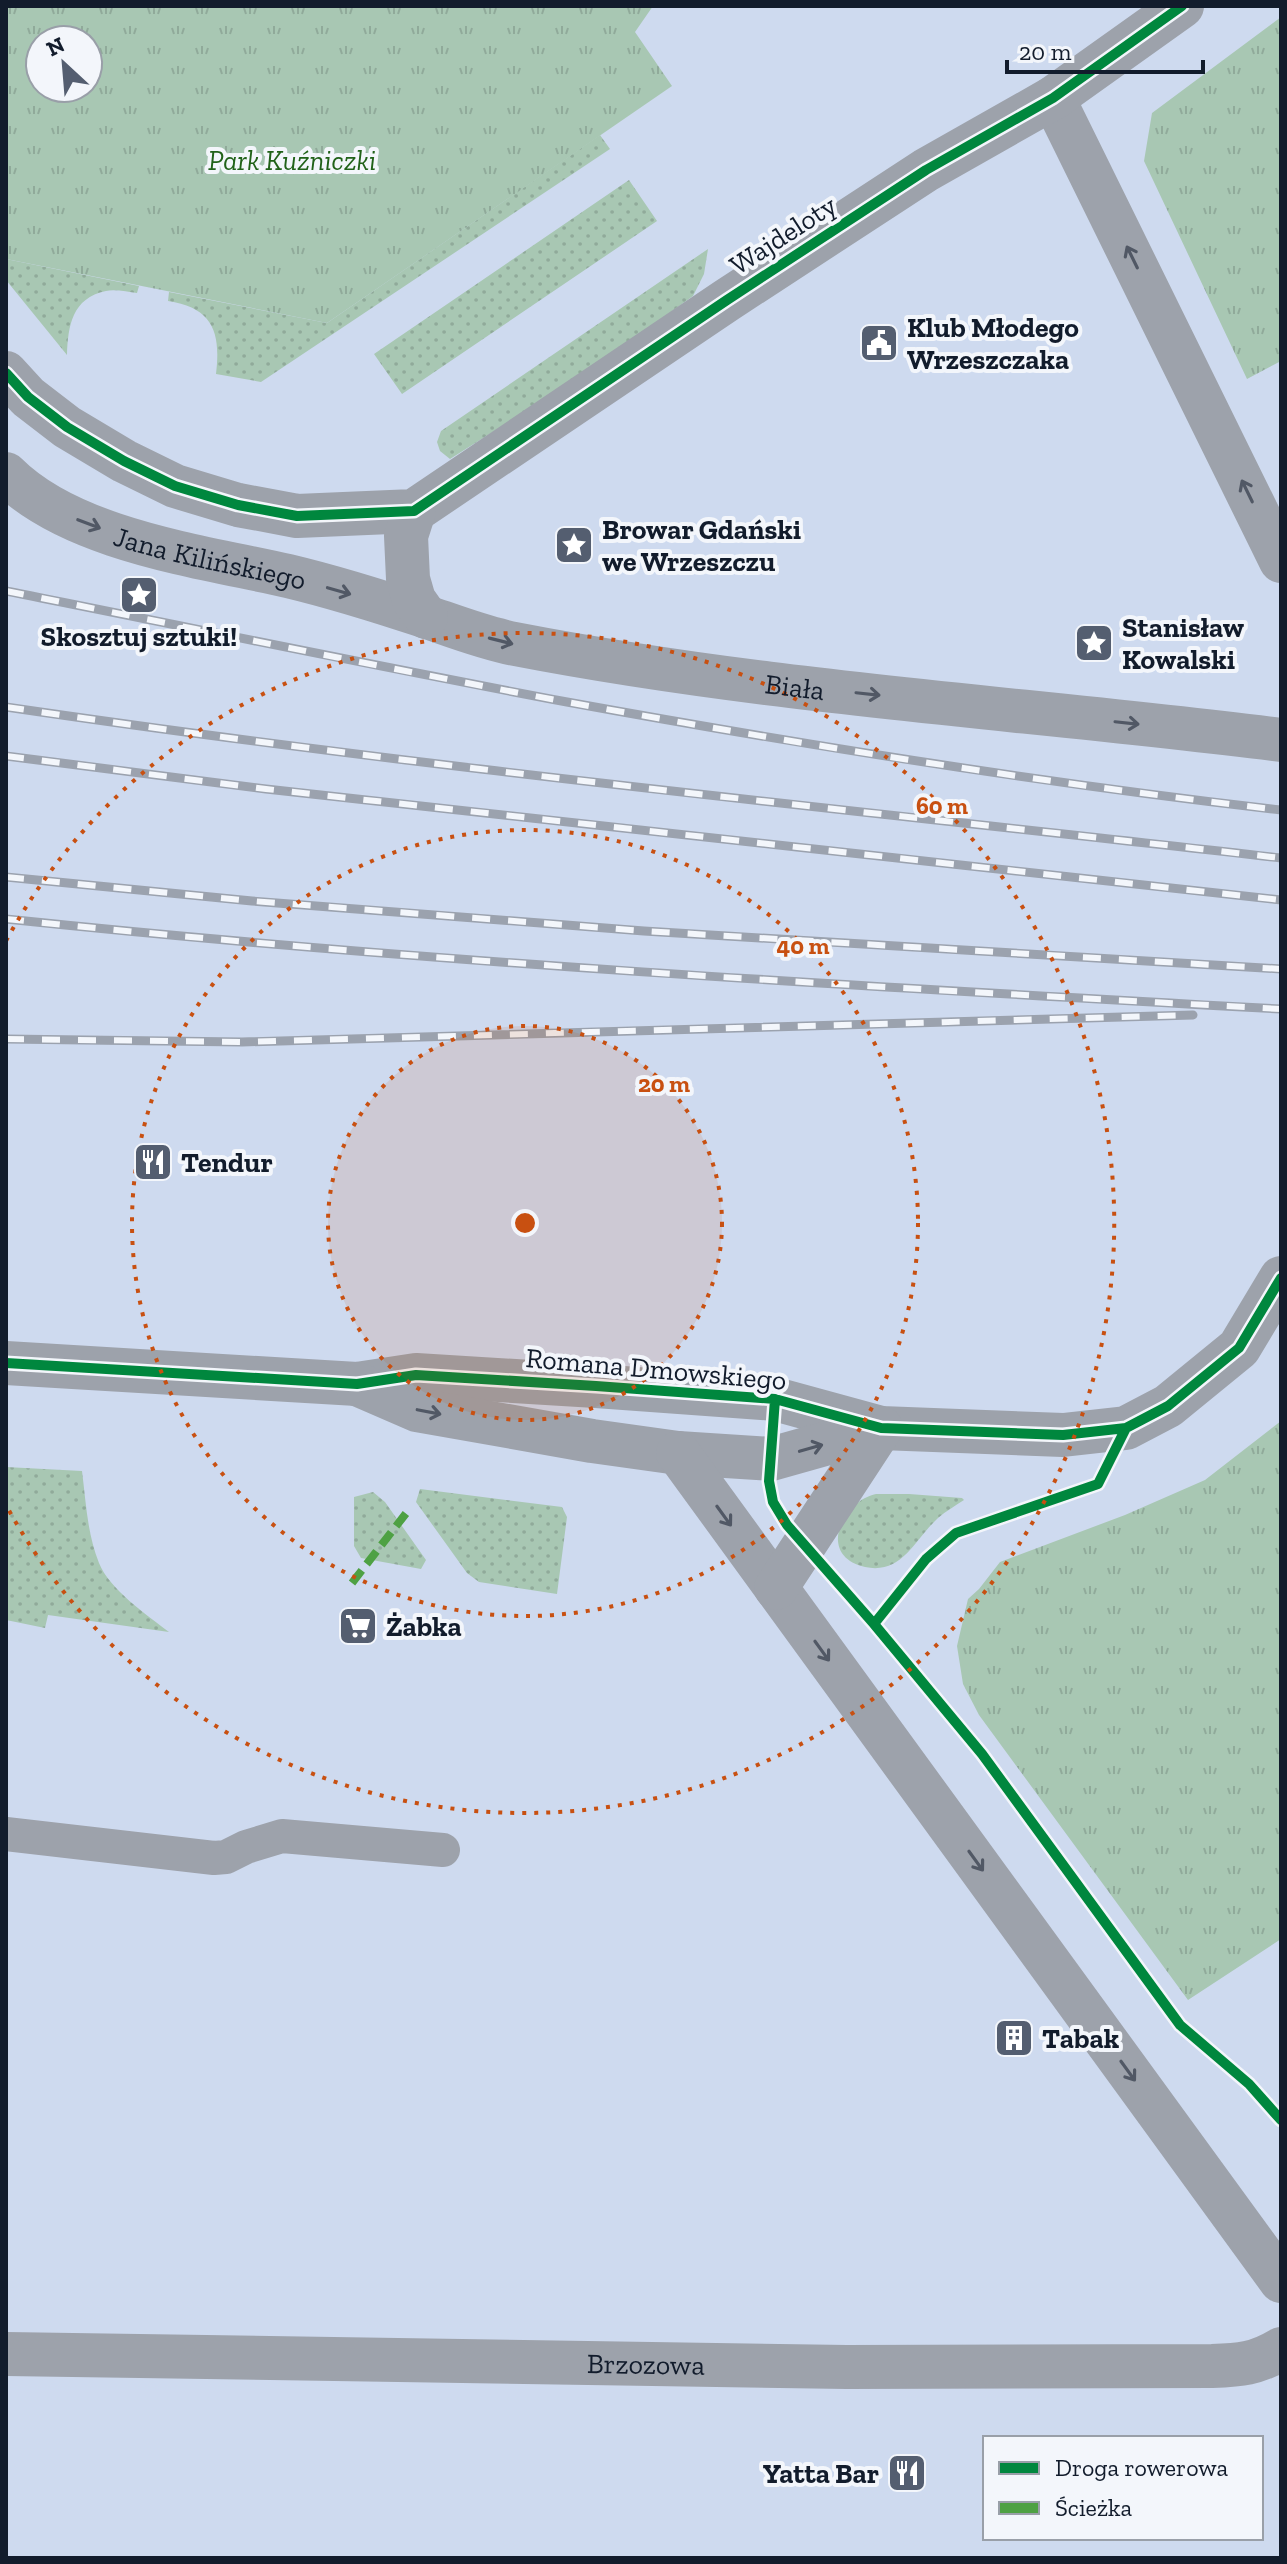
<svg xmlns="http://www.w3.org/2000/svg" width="1287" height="2564" viewBox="0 0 1287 2564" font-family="'Zilla Slab',serif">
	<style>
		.grass { fill: url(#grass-dots) }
		.park { fill: url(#park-tufts); fill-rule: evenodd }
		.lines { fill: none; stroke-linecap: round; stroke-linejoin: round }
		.service { stroke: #9da2ab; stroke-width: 34 }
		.minor { stroke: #9da2ab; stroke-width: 44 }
		.rail-casing { stroke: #9ba2ae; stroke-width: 9 }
		.rail { stroke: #f3f6fb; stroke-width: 6; stroke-dasharray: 18; stroke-linecap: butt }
		.quiet { stroke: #4ea143; stroke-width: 8; stroke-dasharray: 16 8; stroke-linecap: butt }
		.cycleway-casing { stroke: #f3f6fb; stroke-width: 15 }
		.cycleway { stroke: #00873e; stroke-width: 10 }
		.oneway { stroke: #515865 }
		.ring { fill: none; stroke: #c85011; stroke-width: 4; stroke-dasharray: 4 8 }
		.labels { text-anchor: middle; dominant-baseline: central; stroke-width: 8; stroke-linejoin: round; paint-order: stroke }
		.park-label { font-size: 28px; font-style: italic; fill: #216219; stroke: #f3f6fb }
		.street-label { font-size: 28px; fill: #121c2c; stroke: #f3f6fb }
		.poi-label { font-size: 28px; font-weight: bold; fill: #121c2c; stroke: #f3f6fb; text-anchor: start }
		.centre { fill: #c85011; stroke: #f3f6fb; stroke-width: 4 }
		.ring-label { font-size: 24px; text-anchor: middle; font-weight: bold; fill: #c85011; stroke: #f3f6fb; stroke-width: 8; stroke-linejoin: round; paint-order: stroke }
	</style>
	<defs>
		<pattern id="grass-dots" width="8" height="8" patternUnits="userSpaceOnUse" patternTransform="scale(2)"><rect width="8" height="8" fill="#a8c7b3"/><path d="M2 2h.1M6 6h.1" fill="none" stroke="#90aa9a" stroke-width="1.8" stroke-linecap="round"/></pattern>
		<pattern id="park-tufts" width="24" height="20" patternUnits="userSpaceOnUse" patternTransform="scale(2)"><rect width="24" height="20" fill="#a8c7b3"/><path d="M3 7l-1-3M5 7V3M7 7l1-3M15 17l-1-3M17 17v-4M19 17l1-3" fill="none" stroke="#90aa9a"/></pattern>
	</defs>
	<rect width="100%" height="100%" fill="#cedaef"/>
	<path class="grass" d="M 600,135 L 610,149 L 261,382 L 216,374 C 221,332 213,308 168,301 L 169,292 L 327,323 Z
		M 629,180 L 657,221 L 402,394 L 374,354 Z
		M 708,249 L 704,274 L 693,296 L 589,371 L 450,459 L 440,451 L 437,442 L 441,431 Z
		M 6,259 L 139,286 L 137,293 C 128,292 115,289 106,291 C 72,298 68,326 67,355 L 6,280 Z
		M 6,1467 L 82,1471 C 86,1502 87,1533 99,1563 C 109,1589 147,1615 169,1632 L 48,1615 L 45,1628 L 6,1620 Z
		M 420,1489 L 562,1507 L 567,1517 L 557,1594 L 479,1582 L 467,1573 L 416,1502 Z
		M 373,1492 L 385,1502 L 426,1560 L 421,1569 L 361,1558 L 354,1546 L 354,1497 Z
		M 876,1494 L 909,1494 L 962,1498 L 964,1500 C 955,1506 946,1511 938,1518 C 915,1539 902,1575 865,1567 C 816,1556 842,1501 876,1494 Z"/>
	<path class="park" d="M 6,6 L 653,6 L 635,32 L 672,86 L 327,323 L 6,259 ZM 40,40 L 88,40 L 88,88 L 40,88 Z
		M 1281,17 L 1281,361 L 1247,379 L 1144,161 L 1152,113 Z
		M 1281,1421 L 1281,1939 L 1188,2000 L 979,1715 L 963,1684 L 957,1646 L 968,1599 L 979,1589 L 1000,1562 L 1125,1515 L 1205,1480 Z"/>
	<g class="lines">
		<path class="service" d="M 6,1834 L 214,1858 L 226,1857 L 246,1847 L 282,1836 L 443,1850"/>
		<g class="minor">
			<path d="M 1053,98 L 1281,561"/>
			<path d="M 6,373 L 28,397 L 67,427 L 124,461 L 175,486 L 238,505 L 297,516 L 414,511 L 727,300 L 926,170 L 1053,98 L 1182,6"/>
			<path id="s1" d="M 6,474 C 72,540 200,556 288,576 C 334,587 382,602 427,617 C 456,627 484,638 515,644 C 768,693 1026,708 1281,740"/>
			<path d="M 414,511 L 406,536 L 408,579 L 414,600 L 426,617"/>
			<path d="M 6,1363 L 357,1384 L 416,1375 L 596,1386 L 775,1399 L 881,1428 L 1063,1435 L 1126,1428 L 1168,1406 L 1239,1348 L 1281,1278"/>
			<path d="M 357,1384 L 417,1410 L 592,1441 L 678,1453 L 771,1459 L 881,1428"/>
			<path d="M 678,1453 L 1281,2281"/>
			<path d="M 776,1588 L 881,1428"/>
			<path id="s2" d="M 6,2354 L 847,2367 L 1212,2366 C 1240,2365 1256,2364 1281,2349"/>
		</g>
		<g class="rail-casing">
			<path id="rail" d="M 6,591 C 193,628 380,667 567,702 C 804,745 1042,783 1281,810
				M 6,707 C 430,769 856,810 1281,858
				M 6,756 L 266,789 L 1281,900
				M 6,877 L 252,901 L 644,931 L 1281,969
				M 6,919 C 430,963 855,986 1281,1009
				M 6,1039 L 242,1042 L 1193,1015"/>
		</g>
		<use href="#rail" class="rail"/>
		<path class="quiet" d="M 352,1583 L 407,1512"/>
		<g class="cycleway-casing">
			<path id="cycleway" d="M 6,373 L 28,397 L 67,427 L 124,461 L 175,486 L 238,505 L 297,516 L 414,511 L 727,300 L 926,170 L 1053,98 L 1182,6
				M 6,1363 L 357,1384 L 416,1375 L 596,1386 L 775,1399 L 881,1428 L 1063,1435 L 1126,1428 L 1168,1406 L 1239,1348 L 1281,1278
				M 775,1399 L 769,1481 L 773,1502 L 787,1525 L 874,1624 L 982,1754 L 1180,2025 L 1249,2084 L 1281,2120
				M 874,1624 L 926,1559 L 956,1533 L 1098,1484 L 1126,1428"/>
		</g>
		<use href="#cycleway" class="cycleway"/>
	</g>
	<defs><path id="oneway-shaft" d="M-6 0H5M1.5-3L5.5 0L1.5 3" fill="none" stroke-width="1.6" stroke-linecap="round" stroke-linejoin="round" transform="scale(2)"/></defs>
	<g class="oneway">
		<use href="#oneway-shaft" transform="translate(1132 257) rotate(-116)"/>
		<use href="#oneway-shaft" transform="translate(1247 491) rotate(-116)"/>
		<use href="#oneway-shaft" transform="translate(89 524) rotate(21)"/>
		<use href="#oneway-shaft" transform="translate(339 591) rotate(16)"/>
		<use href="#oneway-shaft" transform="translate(501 641) rotate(14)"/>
		<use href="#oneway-shaft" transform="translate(868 694) rotate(6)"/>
		<use href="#oneway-shaft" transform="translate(1127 723) rotate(6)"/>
		<use href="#oneway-shaft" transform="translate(429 1412) rotate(11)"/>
		<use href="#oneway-shaft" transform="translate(811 1448) rotate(-16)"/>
		<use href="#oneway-shaft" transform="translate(724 1516) rotate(54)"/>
		<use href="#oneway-shaft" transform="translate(822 1651) rotate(54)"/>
		<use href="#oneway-shaft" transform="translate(976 1861) rotate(54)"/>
		<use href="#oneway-shaft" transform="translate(1128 2071) rotate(54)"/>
	</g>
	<circle cx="525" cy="1223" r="197" fill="#c85011" fill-opacity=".12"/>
	<g class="ring">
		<circle cx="525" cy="1223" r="197"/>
		<circle cx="525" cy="1223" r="393"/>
		<path d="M6 941A590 590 0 1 1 6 1505"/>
	</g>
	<defs>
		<g id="civic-square" transform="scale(2)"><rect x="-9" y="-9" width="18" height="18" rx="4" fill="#545e70" stroke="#f3f6fb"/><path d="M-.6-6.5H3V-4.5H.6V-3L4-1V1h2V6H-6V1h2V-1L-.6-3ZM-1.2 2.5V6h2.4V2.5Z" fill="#fff"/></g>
		<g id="sight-square" transform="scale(2)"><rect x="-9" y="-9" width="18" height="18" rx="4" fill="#545e70" stroke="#f3f6fb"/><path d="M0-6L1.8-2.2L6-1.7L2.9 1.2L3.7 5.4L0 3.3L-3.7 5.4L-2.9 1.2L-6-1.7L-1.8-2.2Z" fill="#fff"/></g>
		<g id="restaurant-square" transform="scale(2)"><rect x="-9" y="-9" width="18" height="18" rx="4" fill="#545e70" stroke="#f3f6fb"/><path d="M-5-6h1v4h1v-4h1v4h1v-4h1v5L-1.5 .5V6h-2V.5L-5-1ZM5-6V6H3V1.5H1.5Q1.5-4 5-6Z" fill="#fff"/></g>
		<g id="supermarket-square" transform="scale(2)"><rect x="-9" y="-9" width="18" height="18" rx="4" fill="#545e70" stroke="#f3f6fb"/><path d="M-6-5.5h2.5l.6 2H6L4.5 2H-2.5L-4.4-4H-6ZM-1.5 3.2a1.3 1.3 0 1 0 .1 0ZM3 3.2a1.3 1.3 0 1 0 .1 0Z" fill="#fff"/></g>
		<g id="building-square" transform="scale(2)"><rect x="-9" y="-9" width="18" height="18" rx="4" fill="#545e70" stroke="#f3f6fb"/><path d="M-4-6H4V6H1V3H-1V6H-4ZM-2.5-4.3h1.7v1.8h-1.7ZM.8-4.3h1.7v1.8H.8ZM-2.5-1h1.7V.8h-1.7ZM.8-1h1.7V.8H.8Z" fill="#fff"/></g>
	</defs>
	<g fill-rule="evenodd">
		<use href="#civic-square" x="879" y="343"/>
		<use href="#sight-square" x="574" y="545"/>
		<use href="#sight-square" x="139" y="595"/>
		<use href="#sight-square" x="1094" y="643"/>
		<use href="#restaurant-square" x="153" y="1162"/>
		<use href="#supermarket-square" x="358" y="1626"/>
		<use href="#building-square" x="1014" y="2038"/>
		<use href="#restaurant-square" x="907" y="2473"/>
	</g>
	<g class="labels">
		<g class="park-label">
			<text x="292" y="160">Park Kuźniczki</text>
		</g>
		<g class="street-label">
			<text transform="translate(783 235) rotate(-33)">Wajdeloty</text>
			<text stroke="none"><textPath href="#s1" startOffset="224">Jana Kilińskiego</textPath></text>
			<text stroke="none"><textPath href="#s1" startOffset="824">Biała</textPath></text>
			<text transform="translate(656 1369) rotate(5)">Romana Dmowskiego</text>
			<text stroke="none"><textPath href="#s2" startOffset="640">Brzozowa</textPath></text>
		</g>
		<g class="poi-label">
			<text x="907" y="327">Klub Młodego<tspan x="907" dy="32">Wrzeszczaka</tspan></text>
			<text x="602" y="529">Browar Gdański<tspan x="602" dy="32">we Wrzeszczu</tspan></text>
			<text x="1122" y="627">Stanisław<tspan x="1122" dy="32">Kowalski</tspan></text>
			<text x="139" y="636" text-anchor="middle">Skosztuj sztuki!</text>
			<text x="181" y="1162">Tendur</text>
			<text x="386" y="1626">Żabka</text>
			<text x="1042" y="2038">Tabak</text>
			<text x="879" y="2473" text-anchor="end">Yatta Bar</text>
		</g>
	</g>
	<circle cx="525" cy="1223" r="12" class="centre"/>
	<g class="ring-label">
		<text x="942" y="814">60 m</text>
		<text x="803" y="954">40 m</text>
		<text x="664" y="1092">20 m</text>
	</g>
	<rect width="1287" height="2564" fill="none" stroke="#121c2c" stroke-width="16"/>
	<rect x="983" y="2436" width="280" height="104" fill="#f3f6fb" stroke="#999fa8" stroke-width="2"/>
	<rect x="999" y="2462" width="40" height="12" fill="#00873e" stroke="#999fa8" stroke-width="2"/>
	<text x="1055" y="2476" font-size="24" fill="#121c2c">Droga rowerowa</text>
	<rect x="999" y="2502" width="40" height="12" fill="#4ea143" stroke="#999fa8" stroke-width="2"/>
	<text x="1055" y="2516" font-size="24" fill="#121c2c">Ścieżka</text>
	<g transform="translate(64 64) rotate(334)"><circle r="38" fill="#f3f6fb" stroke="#999fa8" stroke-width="2"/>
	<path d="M0-6L14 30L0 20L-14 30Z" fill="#545e70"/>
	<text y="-12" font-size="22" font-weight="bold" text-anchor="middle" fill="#121c2c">N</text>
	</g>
	<path d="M1007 60v12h196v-12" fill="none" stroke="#121c2c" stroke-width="4"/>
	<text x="1019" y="60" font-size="24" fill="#121c2c" stroke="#f3f6fb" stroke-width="6" paint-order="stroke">20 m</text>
</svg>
